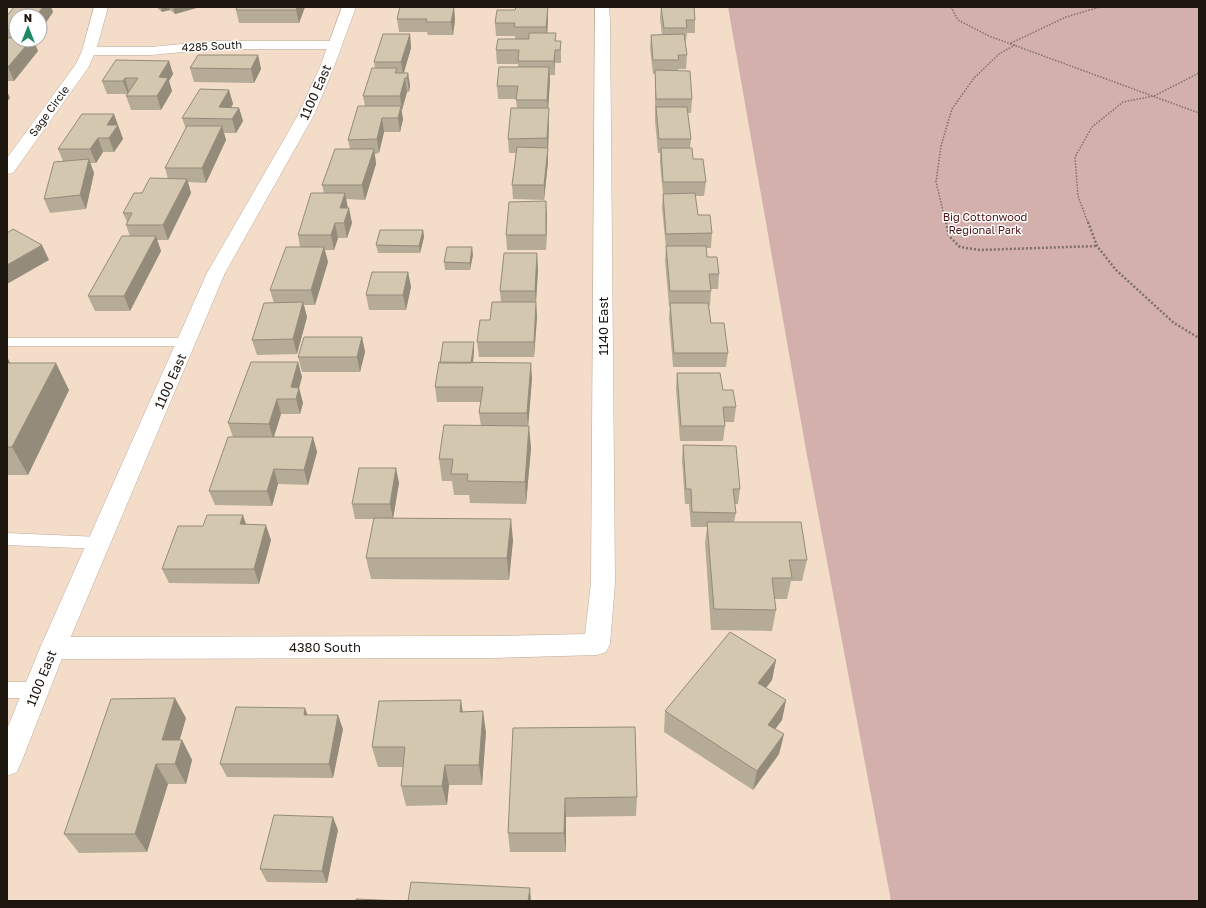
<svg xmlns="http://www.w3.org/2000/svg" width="1206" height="908" font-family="'Golos Text',sans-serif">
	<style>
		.green { fill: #d4b0ad }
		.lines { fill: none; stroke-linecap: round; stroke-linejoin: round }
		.lane-casing { stroke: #c1ac99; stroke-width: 1 }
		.street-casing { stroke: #c1ac99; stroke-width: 1 }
		.secondary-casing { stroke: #c1ac99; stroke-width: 1 }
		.path-far1 { stroke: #7f7164; stroke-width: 1.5; stroke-dasharray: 1.5 1.5; stroke-linecap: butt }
		.path { stroke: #7f7164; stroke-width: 2.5; stroke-dasharray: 2 2; stroke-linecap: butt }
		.lane { fill: #fff; fill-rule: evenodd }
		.street { fill: #fff; fill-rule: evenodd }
		.secondary { fill: #fff; fill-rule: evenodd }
		.wall { fill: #b5ab96; fill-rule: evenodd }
		.shaded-wall { fill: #948b7a }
		.building { fill: #d3c7af; stroke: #948b7a }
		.labels { text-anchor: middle; stroke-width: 3; stroke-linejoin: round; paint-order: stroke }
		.far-street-label { font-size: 11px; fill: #1d160f; stroke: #fff }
		.far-park-label { font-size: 11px; fill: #4d1212; stroke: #fff }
		.street-label { font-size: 13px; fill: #1d160f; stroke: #fff }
	</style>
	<rect width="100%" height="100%" fill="#f3ddc9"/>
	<path class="green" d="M728,7h471v894h-308l-85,-451z"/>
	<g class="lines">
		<defs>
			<path id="lane" d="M7,338h180l5,1 2,3 -2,3 -5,1h-180z
				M7,533l92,4 6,2 2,4 -2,4 -6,2 -92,-4z
				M7,682h30l6,2 3,6 -3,6 -6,2h-30z"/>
			<path id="street" d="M94,7h14l-11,40h54l63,-6h121l5,1 2,3 -2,3 -5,1h-121l-63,6h-57l-6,13 -75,105 -6,1v-16l69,-94 6,-13z
				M595,7h14l1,13 5,563 -5,61 -4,8 -9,3 -104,3 -440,1 -9,-3 -4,-8 4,-8 9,-3 440,-1 92,-2 6,-51z"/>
			<path id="secondary" d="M342,7h14l-22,60 -20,48 -89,158 -159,375 -45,115 -4,9 -10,4v-47l33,-81 167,-375 91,-158 22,-48z"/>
		</defs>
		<use href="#lane" class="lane-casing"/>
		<use href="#street" class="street-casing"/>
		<use href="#secondary" class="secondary-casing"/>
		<path class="path-far1" d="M951,7l7,13 31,16 210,77
			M1011,43l55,-26 34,-10
			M946,223l-10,-41 5,-36 11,-37 22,-31 25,-24 16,-9
			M1088,223l-10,-27 -3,-39 17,-30 31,-25 31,-6 45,-23"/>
		<path class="path" d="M946,222l3,14 11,11 20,3 117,-4
			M1088,222l9,24 19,24 58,53 25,15"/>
		<use href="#lane" class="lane"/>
		<use href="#street" class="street"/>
		<use href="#secondary" class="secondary"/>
	</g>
	<path class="wall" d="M14,7h37l2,5 -12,18 3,7 -5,6h-4l3,8 -24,30h-7v-65zM16,16h24v24h-24z
		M156,7h44l-25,7 -5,-4 -8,2z
		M237,7h68l-6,16h-60l-3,-13z
		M454,7l1,13 -2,15h-25l-1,-3h-28l-2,-13z
		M661,7h33l1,13v13h-8l-1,8h-1l2,14 -1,14h-8v2l14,28 -1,14h-4l4,26 -1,9 3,11 13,23 -2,14h-9l3,19 14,18 -1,15h-5l1,9 12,17 -1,15h-7l-1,17h-1l2,17 17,30 -2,14h-53l-4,-49 1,-12h-1l-4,-45 1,-13 -4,-40 1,-13 -3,-33v-9h-2l-3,-32v-47h-2l-3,-26 1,-13h11l-2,-17z
		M548,19l-1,14 9,8h5v22h-6v12h-5l-2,33 1,14 -1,29v11l-4,38 -31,-1 -1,-14 4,-32h-7l-1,-14 9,-31 -1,-9h-18l-1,-13 21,-19v-3h-21l-1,-14 19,-11v-3h-19l-1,-13z
		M410,34l1,14 -7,25h4l2,13 -1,6h-2l-5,18h-1l2,9 -3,13h-16l-5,21 -4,1 1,10 -11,36 -19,-1 1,9 5,15 -5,15h-9l-4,12h-9l3,12 -13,43h-11l3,12 -10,37 -40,1 -5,-15 22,-37 -4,-13 30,-43 -2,-12 26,-42 -2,-8 28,-36 -2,-9 17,-34 -2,-10 12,-28 -1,-6z
		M258,55l3,14 -7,14 -60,-1 -4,-14z
		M169,61l4,13 -4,7 3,10 -11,19h-30l-5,-14 1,-2h-20l-5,-13z
		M229,90l4,14 -2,3 8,1 4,13 -7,12h-12l2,7 -20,43 -18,-1 3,11 -23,47h-11l4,11 -31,60h-35l-7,-15 42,-60 -4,-11 1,-3 -4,-9 19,-20 26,-14 -3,-11 21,-39 -4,-11z
		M119,128l4,11 -9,13h-11l-7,11h-6l4,10 -8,36 -36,4 -6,-14 19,-38 -5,-12z
		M547,216l-1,34h-39l-1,-15z
		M423,230l1,7 -4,16h-42l-2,-8z
		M473,255l-3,15h-25l-1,-8z
		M538,268l-2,35 1,14 -3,40h-55l-2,-15 24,-40 -1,-11z
		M408,272l3,15 -5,23h-37l-3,-15z
		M362,337l3,15 -5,20h-58l-4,-15z
		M474,350l-1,13 59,15 -4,48 3,22 -5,56 -56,-1 -1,-8h-15l-2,-14h-10l-3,-22 42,-33 -2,-13 2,-11h-44l-2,-15 5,-24z
		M7,357l3,6 59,27 -41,85h-21z
		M298,362l4,15 -3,11 4,15 -3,11h-19l-7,23h39l4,15 -9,33 -30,-1 -6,22 -57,-1 -6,-14 24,-54 -5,-14z
		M677,373l46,17 13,17 -2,15h-10l1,4 -2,15h-43l-4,-53z
		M683,445l57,44 -2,15h-3l1,9 -2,9 73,38 -5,21h-11l-4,18h-13l2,11 -4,21 -61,-1 -6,-87 2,-16h-16l-2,-23h-4l-3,-44z
		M399,483l-6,35 120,22 -4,40 -138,-1 -5,-21 8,-39h-19l-3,-15z
		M246,524l25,16 -12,44 -90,-1 -7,-14 41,-43z
		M776,660l-4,20 -6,8 20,12 -4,20 -7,9 9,5 -5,20 -26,36 -89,-58 1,-21z
		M463,712l23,20 -4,53h-33l-2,20 -41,1 -5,-20 2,-19h-25l-6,-20z
		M308,715l35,14 -10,49 -106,-1 -7,-13z
		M186,718l-7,22h3l10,20 -6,24h-18l-21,68 -68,1 -15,-19z
		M513,728l124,69 -1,19 -70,1v35h-56l-2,-19z
		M338,830l-11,53 -60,-1 -7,-13z"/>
	<path class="shaded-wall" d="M43,7h8l2,5 -12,18 3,7 -5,6 -1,-3h2v-24h-4z
		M161,7h8l1,3 -8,2z
		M173,7h27l-25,7z
		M297,7h8l-6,16 -3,-13z
		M454,7l1,13 -2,15 -2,-13z
		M548,7v12l-1,21 -1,-13z
		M410,34l1,14 -8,27 -2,-13z
		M31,40h2l5,11 -24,30 -6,-14z
		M555,50v25l-1,-14z
		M258,55l3,14 -7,14 -3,-14z
		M169,61l4,13 -4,7 3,10 -11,19 -4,-14 2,-19z
		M549,67l1,14 -2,32 -1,-13z
		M408,73l2,13 -1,6 -2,-14z
		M125,78l4,14 -1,2 -5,-13z
		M405,78l2,14 -5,18 -2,-14z
		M229,90l4,14 -9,15 -5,-12z
		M7,91l3,7 -3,4z
		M401,106l2,13 -3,13 -2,-14z
		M239,108l4,13 -7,12 -4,-14z
		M549,108v14l-1,29v11l-4,38v-15l3,-36v-11z
		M114,114l9,25 -9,13 -5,-14 -2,-13z
		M382,118l2,14 -5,21 -2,-14z
		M222,126l4,14 -20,43 -4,-15z
		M98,138l5,14 -7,11 -6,-14z
		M374,149l2,15 -11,36 -3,-15z
		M89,159l5,14 -8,36 -6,-14z
		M187,179l4,14 -23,47 -5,-15z
		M345,193l3,15 -5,15 -3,-15z
		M546,201l1,15 -1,34z
		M349,208l3,15 -5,15 -3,-15z
		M335,223l3,15 -4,12 -3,-15z
		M423,230l1,7 -4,16 -1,-7z
		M156,236l5,15 -31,60 -6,-15z
		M42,245l7,15 -42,24v-19z
		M324,247l4,15 -13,43 -4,-15z
		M472,247l1,8 -3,15v-7z
		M537,253l1,15 -2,35 1,14 -3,40v-15l2,-38 -1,-13z
		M408,272l3,15 -5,23 -3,-15z
		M303,302l4,15 -10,37 -4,-15z
		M362,337l3,15 -5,20 -3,-15z
		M474,342v8l-2,21 -1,-7z
		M7,357l10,19 -10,10z
		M298,362l4,15 -6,22 -5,-12z
		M56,363l13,27 -41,85 -16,-28z
		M531,363l1,15 -4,50 -1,-15z
		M299,388l4,15 -3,11 -4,-15z
		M277,399l4,15 -8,25 -4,-15z
		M529,426l2,22 -5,56 -1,-22z
		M313,437l4,15 -9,33 -4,-15z
		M396,468l3,15 -6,36 -3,-15z
		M274,469l4,15 -6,22 -5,-15z
		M243,515l5,15 -8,-6z
		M511,519l2,21 -4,40 -2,-22z
		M266,525l5,15 -12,44 -5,-15z
		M776,660l-4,20 -18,23 4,-20z
		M175,698l11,20 -12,42 -12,-20z
		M461,700l3,20 -4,-8z
		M786,700l-4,20 -18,24 4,-19z
		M305,708l5,14 -6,-7z
		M483,711l3,21 -4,53 -3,-20z
		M338,715l5,14 -10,49 -4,-14z
		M784,734l-5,20 -26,36 4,-19z
		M182,740l10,20 -6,24 -11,-20z
		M156,764l12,20 -21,68 -12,-18z
		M445,765l4,20 -2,20 -5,-19z
		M565,798l1,19v35l-2,-19z
		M333,817l5,13 -11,53 -5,-12z
		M530,888l1,13h-3z"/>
	<path class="building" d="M14,7h29l-7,9h-20v14h-9v-14z
		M237,7h60l-1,3h-60z
		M400,7h54l-3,15h-25l1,-3h-30z
		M516,7h32l-2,20h-32l1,-4h-20l2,-13h18z
		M661,7h33l1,13h-9l1,8h-23z
		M529,33h27l-1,8h6l-1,9h-5l-1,11h-36l1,-11h-23l2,-11h31z
		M383,34h27l-9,28h-27z
		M684,34l3,21h-9l1,5h-26l-2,-25z
		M7,38h9v2h15l-23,27h-1z
		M198,55h60l-7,14 -61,-1z
		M116,60l53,1 -10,16 9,1 -11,18h-31l12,-18h-13l-2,3h-21z
		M499,67h50l-2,33h-31l2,-14h-21z
		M372,68h25l-2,5h13l-1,5h-2l-5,18h-37z
		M655,70l35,1 2,28h-36z
		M200,89l29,1 -10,17 20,1 -7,11 -50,-1z
		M358,106h43l-3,12h-16l-5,21 -29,1z
		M656,107h31l4,32h-32z
		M511,108h38l-2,30 -39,1z
		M82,114h32l-7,11h11l-9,13h-11l-8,11h-32z
		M187,126h35l-20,42h-37z
		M517,147l31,1 -4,37h-32z
		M661,148h31l1,11h10l3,23h-43z
		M335,149h39l-12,36h-40z
		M89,159l-9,36 -36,4 10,-37z
		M150,178l37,1 -24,46h-37l6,-12h-9l11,-20h8z
		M311,193h34l-5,15h9l-5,15h-9l-4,12h-33z
		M695,193l3,22h12l2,18 -46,1 -3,-40z
		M546,201v34h-40l3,-33z
		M13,229l29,16 -35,20v-32z
		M380,230h43l-4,16 -43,-1z
		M122,236h34l-32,60h-36z
		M666,246h40l1,11h10l2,17h-10l2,17h-41z
		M286,247h38l-13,43h-41z
		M447,247h25l-2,16 -26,-1z
		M504,253h33l-2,38h-35z
		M372,272h36l-5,23h-37z
		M303,302l-10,37 -41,1 12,-37z
		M492,302h44l-2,40h-57l3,-22h10z
		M670,303h38l3,20h13l4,30h-54z
		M304,337h58l-5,20h-59z
		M443,342h31l-3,21h-31z
		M251,362h47l-7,25 8,1 -3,11h-19l-8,25 -41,-1z
		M439,362l92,1 -4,50h-48l4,-26h-48z
		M7,363h49l-44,84h-5z
		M677,373h43l3,17h10l3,17h-13l2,19h-44z
		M444,425l85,1 -4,56 -58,-1 1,-7h-17l2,-15h-14z
		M228,437h85l-9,33 -30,-1 -7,22h-58z
		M683,445l53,1 4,43h-7l3,24 -44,-1 -1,-23h-5z
		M359,468h37l-6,36h-38z
		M207,515h36l-3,9 26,1 -12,44h-92l16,-43h25z
		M374,518l137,1 -4,39h-141z
		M707,522h94l6,38h-18l3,18h-20l4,32 -62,-1z
		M730,632l46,28 -18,23 28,17 -18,25 16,9 -27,37 -92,-60z
		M175,698l-13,42h20l-7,24h-19l-21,70h-71l47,-135z
		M461,700l-1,12 23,-1 -4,54h-34l-3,21h-41l4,-39h-33l7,-46z
		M236,707l69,1 -1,7h34l-9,49h-109z
		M635,727l2,70 -72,1 -1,35h-56l5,-105z
		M274,815l59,2 -11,54 -62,-2z
		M411,882l119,6 -2,13h-120z
		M356,899l45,2h-45z"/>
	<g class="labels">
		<g class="far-street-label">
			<text transform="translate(212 46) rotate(-3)" y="4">4285 South</text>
			<text transform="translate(49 111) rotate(-54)" y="4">Sage Circle</text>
		</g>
		<g class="far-park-label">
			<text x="985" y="221">Big Cottonwood<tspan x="985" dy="13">Regional Park</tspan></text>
		</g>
		<g class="street-label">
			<text transform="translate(315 92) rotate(-66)" y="5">1100 East</text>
			<text transform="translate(603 326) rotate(-90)" y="5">1140 East</text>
			<text transform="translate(170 381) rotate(-66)" y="5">1100 East</text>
			<text x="325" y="652">4380 South</text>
			<text transform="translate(41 678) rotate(-68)" y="5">1100 East</text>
		</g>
	</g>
	<rect width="1206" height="908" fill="none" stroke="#1d160f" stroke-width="16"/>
	<g transform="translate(28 28)"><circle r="19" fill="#ffffff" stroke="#a5a29f"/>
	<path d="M0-3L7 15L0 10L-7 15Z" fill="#1e8967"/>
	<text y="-6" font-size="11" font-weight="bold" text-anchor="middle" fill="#1d160f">N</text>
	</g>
</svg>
